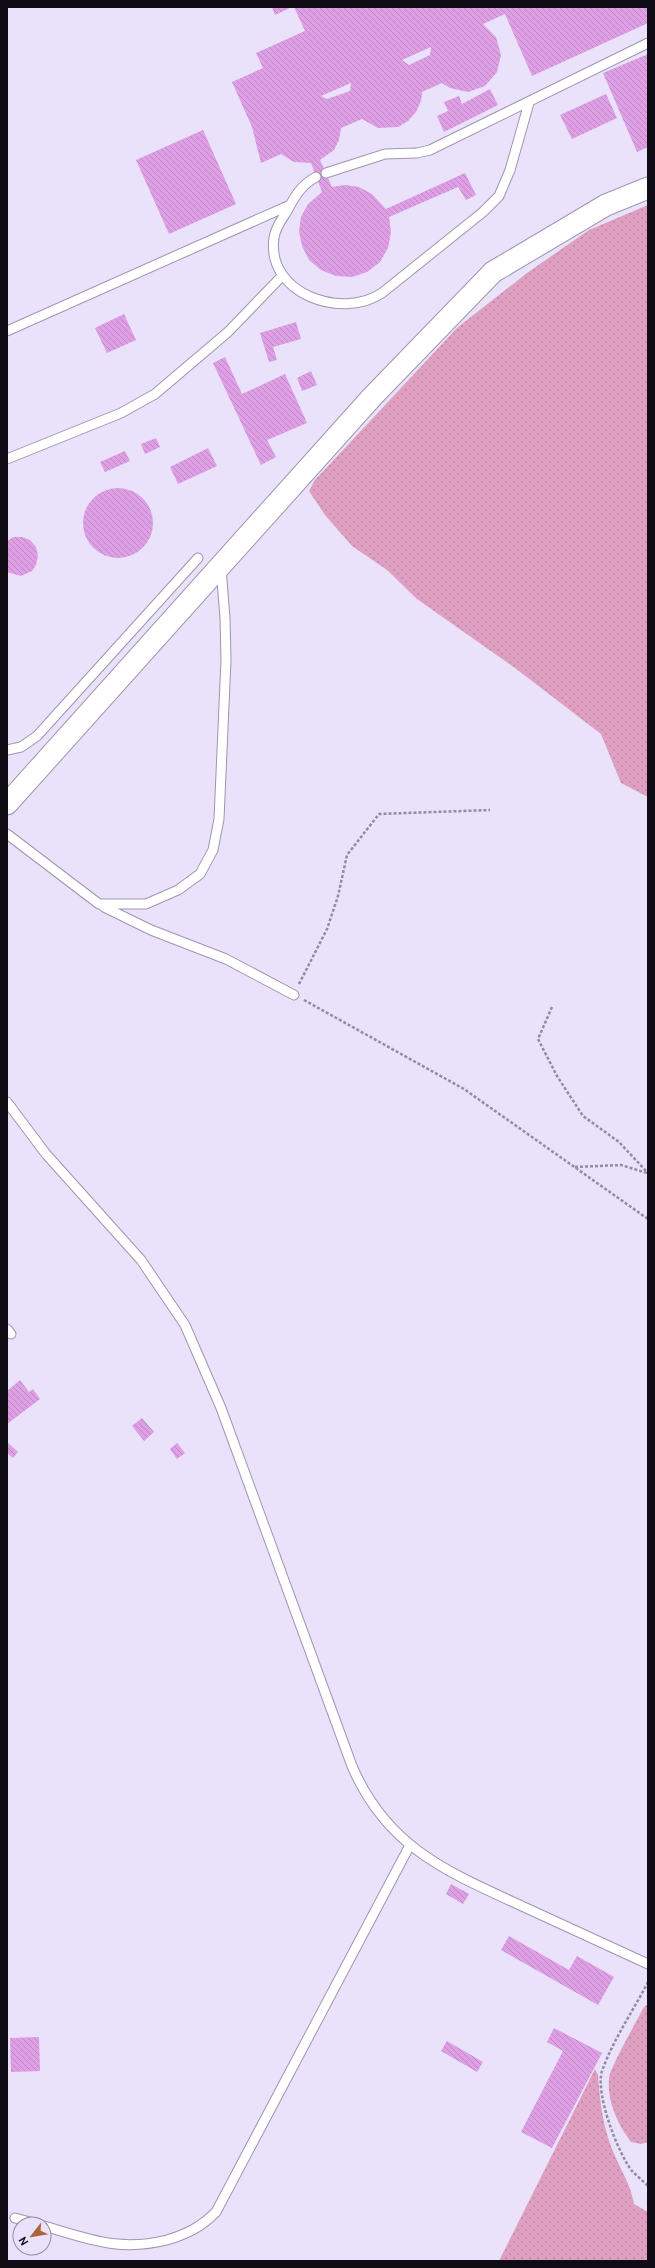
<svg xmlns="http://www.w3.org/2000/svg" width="655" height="2268" font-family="Cabin,sans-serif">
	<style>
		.green { fill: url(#green-dots) }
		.building { fill: url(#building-back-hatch); fill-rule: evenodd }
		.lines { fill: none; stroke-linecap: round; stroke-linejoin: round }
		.service-casing { stroke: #9e96ae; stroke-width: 11 }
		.tertiary-casing { stroke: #9e96ae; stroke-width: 23 }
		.path { stroke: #928c9f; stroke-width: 2.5; stroke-dasharray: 3 2; stroke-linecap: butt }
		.service { stroke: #fff; stroke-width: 9 }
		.tertiary { stroke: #fff; stroke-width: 21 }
	</style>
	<defs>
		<pattern id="green-dots" width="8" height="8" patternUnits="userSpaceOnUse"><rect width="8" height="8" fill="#de9fc0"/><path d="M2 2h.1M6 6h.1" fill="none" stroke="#bd88a4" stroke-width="1.8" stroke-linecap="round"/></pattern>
		<pattern id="building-back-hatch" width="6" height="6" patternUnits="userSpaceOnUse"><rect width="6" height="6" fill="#de9fe4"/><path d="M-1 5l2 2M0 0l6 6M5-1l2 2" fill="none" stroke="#bd88c3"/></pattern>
	</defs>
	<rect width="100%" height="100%" fill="#eae1fb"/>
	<path class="green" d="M648,205v592l-27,-14 -20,-49 -86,-66 -98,-69 -30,-29 -35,-24 -27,-31 -16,-24 6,-11 142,-152 70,-55 62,-43z
		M648,2004v138l-7,2 -10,-2c-13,-17 -24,-41 -22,-63 0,-10 29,-60 35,-72z
		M595,2069l3,6c2,28 5,55 17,81 7,16 16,30 19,48l14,8v49h-149z"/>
	<path class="building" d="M272,7h20l-17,8z
		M294,7h354v16l-116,53 -27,-62 -22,10 13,13 5,18 -4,17 -12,14 -17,6 -18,-4 -8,-5 -20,9 -1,9 -5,11 -8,9 -10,6 -20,1 -16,-9 -21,9 -2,12 -5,10 -14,10 12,27 13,-2 14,2 13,7 14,15 79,-36 11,22 -10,5 -8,-13 -69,30 2,15 -3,16 -8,14 -13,10 -15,5 -16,-1 -15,-6 -12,-10 -7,-14 -3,-15 2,-14 7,-13 14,-12 -11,-29 -17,-1 -13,-8 -20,9 -9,-36 -20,-45 31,-14 -7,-15 49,-22zM431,47l-1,8 -21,10 -7,-5zM351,83l-1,8 -23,8 -6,-3z
		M648,54v93l-11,5 -34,-79z
		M490,89l8,16 -54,27 -7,-16 11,-5 -4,-9 15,-6 3,8z
		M606,94l11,24 -45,21 -12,-24z
		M203,130l33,74 -67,30 -33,-74z
		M124,314l12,26 -29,13 -12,-25z
		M296,322l5,17 -28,8 4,13 -8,2 -9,-29z
		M225,357l17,37 43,-20 22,49 -40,17 9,17 -15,8 -48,-102z
		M311,371l6,14 -15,6 -5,-13z
		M156,438l4,9 -15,7 -4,-10z
		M208,448l9,18 -39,18 -8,-17z
		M125,451l5,10 -25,11 -5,-10z
		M83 523a35 35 0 1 1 70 0a35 35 0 1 1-70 0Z
		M13,537h9l8,3 6,7 2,9 -2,9 -4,6 -11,5 -14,-4v-31z
		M20,1380l9,12 4,-3 7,10 -33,25v-33z
		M142,1418l12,14 -10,9 -12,-15z
		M7,1442l11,10 -5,6 -6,-5z
		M177,1443l8,10 -8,6 -7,-10z
		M451,1884l18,10 -6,10 -17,-10z
		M509,1936l60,34 8,-14 37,21 -16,28 -97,-55z
		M554,2028l48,25 -50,95 -31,-16 42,-81 -16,-9z
		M39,2037l1,34 -29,1 -1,-34z
		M447,2041l36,21 -6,10 -36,-21z"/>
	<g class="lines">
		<defs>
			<path id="service" d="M326,173l59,-19 32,-1 13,-3 218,-107
				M316,177c-15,8 -21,19 -29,34 -5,8 -12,17 -13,27 -8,56 68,82 108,55l101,-81 16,-16 11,-26 19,-67
				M7,331l283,-126
				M7,459l114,-46 34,-19 73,-62 54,-56
				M7,750l14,-3 16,-11 161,-178
				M7,834l92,70h47l32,-14 22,-16 13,-24 6,-31 7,-159 -1,-42 -4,-50
				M104,907l47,23 75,29 68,36
				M7,1102l39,52 95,106 44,65 36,83 131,358c35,82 96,106 172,141 41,19 83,38 124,57
				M7,1329l4,5
				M15,2218l22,6
				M44,2226c45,13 75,26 123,14 20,-6 34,-13 49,-28l194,-367"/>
			<path id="tertiary" d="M7,804l365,-407 121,-125 113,-67 42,-17"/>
		</defs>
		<use href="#service" class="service-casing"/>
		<use href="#tertiary" class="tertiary-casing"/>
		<path class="path" d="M299,984l28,-55 11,-33 9,-41 32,-41 111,-4
			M304,1000l160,89 184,130
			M552,1007l-14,32 19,37 26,40 36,26 29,31
			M575,1167l46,-2 26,8
			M648,1982c-15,29 -35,58 -46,89 -7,23 16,82 30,100 5,5 11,10 16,15"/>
		<use href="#service" class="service"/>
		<use href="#tertiary" class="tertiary"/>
	</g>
	<rect width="655" height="2268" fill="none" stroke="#0f0c15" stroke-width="16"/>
	<g transform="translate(32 2236) rotate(239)"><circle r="19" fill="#eae1fb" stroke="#928c9f"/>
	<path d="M0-3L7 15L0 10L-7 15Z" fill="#aa6735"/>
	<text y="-6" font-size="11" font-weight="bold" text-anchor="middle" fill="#0f0c15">N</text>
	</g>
</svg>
